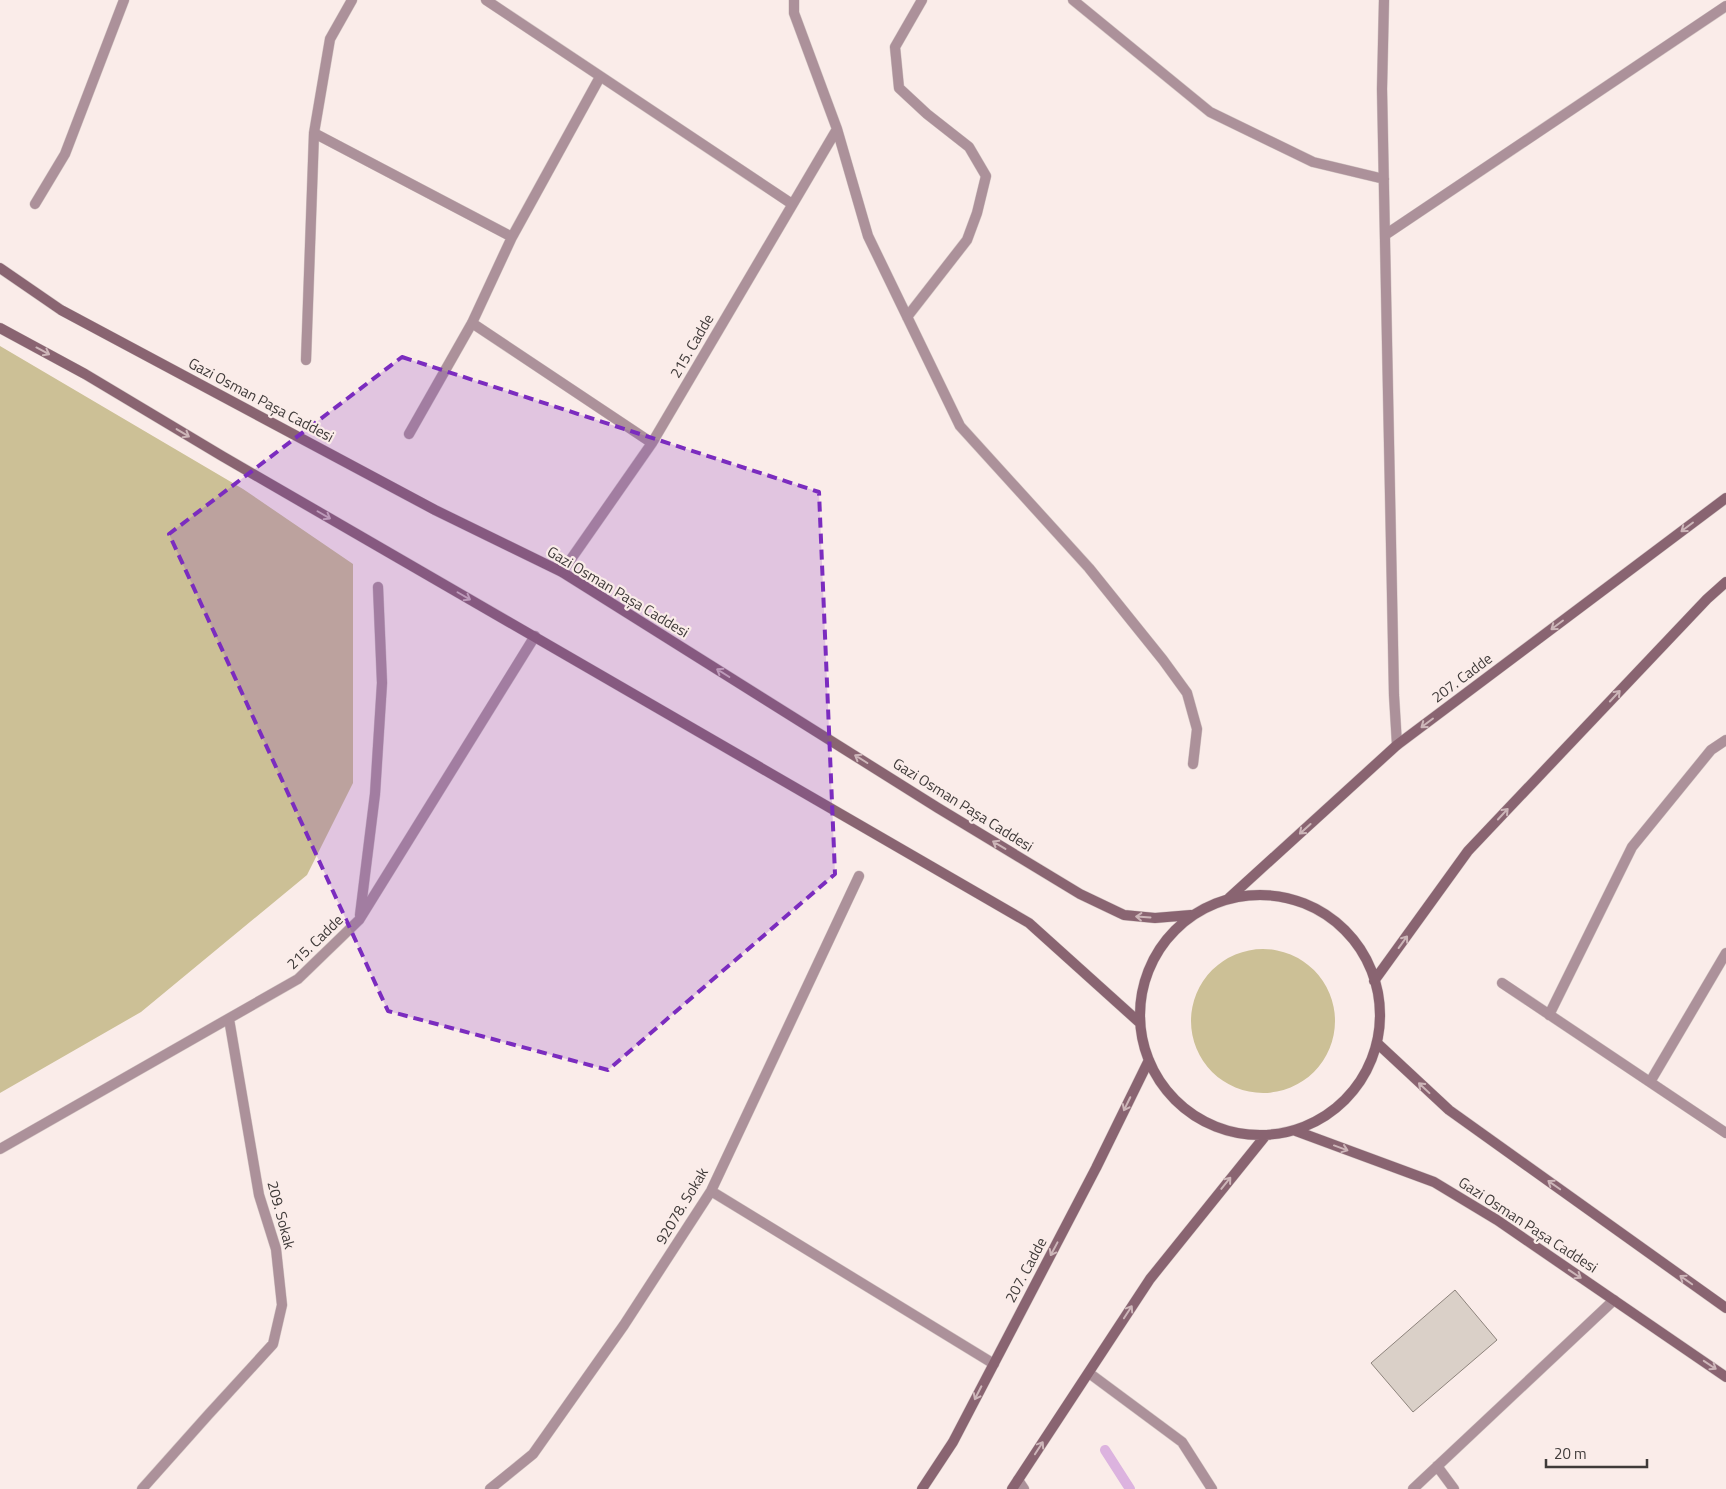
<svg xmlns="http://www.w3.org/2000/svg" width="1726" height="1489" font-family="'Titillium Web',sans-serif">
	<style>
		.green { fill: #ccc096 }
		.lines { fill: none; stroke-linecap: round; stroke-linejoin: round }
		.stream { stroke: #dcb3df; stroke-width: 10 }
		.building { fill: #dad0c8; stroke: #8d837c }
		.street-casing { stroke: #d5c8c6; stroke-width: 11 }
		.secondary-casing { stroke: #d5c8c6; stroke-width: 11 }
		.street { stroke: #ac919a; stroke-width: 10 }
		.secondary { stroke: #896471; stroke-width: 10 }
		.oneway { stroke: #cdb6b9 }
		.marked { fill: #7b2cbf; fill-opacity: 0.2; stroke: #7b2cbf; stroke-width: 4; stroke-dasharray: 10 6; stroke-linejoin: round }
		.labels { text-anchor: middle; stroke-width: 4.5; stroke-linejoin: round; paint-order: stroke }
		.street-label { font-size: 15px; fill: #3f3a39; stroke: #faece9 }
	</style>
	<rect width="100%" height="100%" fill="#faece9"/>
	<path class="green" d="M0,346l243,143 110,75v219l-46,92 -166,137 -141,81z
		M1191 1021a72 72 0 1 1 144 0a72 72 0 1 1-144 0Z"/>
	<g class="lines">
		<path class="stream" d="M1105,1450l25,39"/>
	</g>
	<path class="building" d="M1455,1290l42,50 -84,72 -42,-49z"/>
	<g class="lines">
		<defs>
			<path id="street" d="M486,0l306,204
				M794,0v13l43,116 31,107 92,190 129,142 74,92 24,33 10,36 -4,35
				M1073,0l137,112 103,50 71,17
				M1384,0l-2,89 12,606 3,50
				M314,133l198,104
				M35,204l30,-50 59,-154
				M1385,235l341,-229
				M907,317l60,-77 10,-27 9,-37 -17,-29 -42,-33 -28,-26 -4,-41 27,-47
				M472,323l180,120
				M306,360l8,-227 16,-94 22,-39
				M409,434l63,-111 40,-86 88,-160
				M562,572l90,-129 185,-314
				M360,915l15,-121 7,-111 -4,-96
				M1502,983l224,150
				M1549,1015l83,-168 79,-97 15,-10
				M1650,1082l76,-129
				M0,1149l298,-170 61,-59 176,-284
				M711,1191l283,173
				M1089,1373l93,69 30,47
				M1437,1466l17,23
				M1018,1480l6,9
				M142,1489l66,-74 65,-71 9,-39 -6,-56 -17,-54 -30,-176
				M490,1489l43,-35 91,-129 87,-134 148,-315
				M1413,1489l201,-189"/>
			<path id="secondary" d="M0,268l61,42 374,200 127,62 376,236 142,86 44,21 31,3 36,-3
				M0,328l85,46 137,82 807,467 111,100
				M1140 1015a120 120 0 1 1 240 0a120 120 0 1 1-240 0Z
				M1229,898l168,-153 329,-247
				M1374,981l94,-130 239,-252 19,-17
				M1377,1043l72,67 277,198
				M1296,1131l138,51 63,38 229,157
				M922,1489l31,-47 143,-274 53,-108
				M1012,1489l138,-210 116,-144"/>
		</defs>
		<use href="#street" class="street-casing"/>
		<use href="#secondary" class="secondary-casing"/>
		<use href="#street" class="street"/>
		<use href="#secondary" class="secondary"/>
	</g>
	<defs><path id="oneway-shaft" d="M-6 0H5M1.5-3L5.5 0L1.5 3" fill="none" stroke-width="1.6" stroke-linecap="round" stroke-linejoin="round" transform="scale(1.25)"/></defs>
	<g class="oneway">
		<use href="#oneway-shaft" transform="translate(43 351) rotate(28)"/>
		<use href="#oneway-shaft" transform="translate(183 433) rotate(31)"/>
		<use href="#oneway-shaft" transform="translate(324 515) rotate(30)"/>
		<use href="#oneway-shaft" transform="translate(1687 527) rotate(143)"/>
		<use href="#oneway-shaft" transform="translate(464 596) rotate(30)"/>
		<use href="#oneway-shaft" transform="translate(1557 625) rotate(143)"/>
		<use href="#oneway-shaft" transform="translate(723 673) rotate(-148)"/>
		<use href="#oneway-shaft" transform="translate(1615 696) rotate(-47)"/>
		<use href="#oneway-shaft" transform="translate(1427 723) rotate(143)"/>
		<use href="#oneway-shaft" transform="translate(861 759) rotate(-148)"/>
		<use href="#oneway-shaft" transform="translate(1503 814) rotate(-47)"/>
		<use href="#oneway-shaft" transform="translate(1305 829) rotate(138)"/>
		<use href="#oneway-shaft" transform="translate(999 845) rotate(-149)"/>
		<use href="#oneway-shaft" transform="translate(1143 917) rotate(-176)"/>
		<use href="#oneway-shaft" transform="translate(1403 942) rotate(-54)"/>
		<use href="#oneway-shaft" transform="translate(1424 1088) rotate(-137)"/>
		<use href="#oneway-shaft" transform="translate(1127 1104) rotate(116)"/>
		<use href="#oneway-shaft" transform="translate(1341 1148) rotate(20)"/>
		<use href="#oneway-shaft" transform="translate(1226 1183) rotate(-51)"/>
		<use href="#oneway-shaft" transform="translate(1554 1185) rotate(-145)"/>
		<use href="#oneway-shaft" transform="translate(1054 1249) rotate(118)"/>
		<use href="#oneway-shaft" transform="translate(1575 1274) rotate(34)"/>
		<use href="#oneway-shaft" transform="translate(1686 1280) rotate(-145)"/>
		<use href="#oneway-shaft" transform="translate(1128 1312) rotate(-57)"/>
		<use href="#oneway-shaft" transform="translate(1710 1365) rotate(34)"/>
		<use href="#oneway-shaft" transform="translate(978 1393) rotate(117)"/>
		<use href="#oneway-shaft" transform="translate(1039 1448) rotate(-57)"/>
	</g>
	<path class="marked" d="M402,357l417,135 16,382 -227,196 -220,-59 -219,-477z"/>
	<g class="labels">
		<g class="street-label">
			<text transform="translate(692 346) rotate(-60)" y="5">215. Cadde</text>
			<text transform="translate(261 400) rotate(28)" y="5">Gazi Osman Paşa Caddesi</text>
			<text transform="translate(618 592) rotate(31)" y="5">Gazi Osman Paşa Caddesi</text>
			<text transform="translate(1462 678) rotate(-37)" y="5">207. Cadde</text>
			<text transform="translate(963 805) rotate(32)" y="5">Gazi Osman Paşa Caddesi</text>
			<text transform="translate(315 942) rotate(-44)" y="5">215. Cadde</text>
			<text transform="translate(682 1206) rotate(-59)" y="5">92078. Sokak</text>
			<text transform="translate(281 1215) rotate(75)" y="5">209. Sokak</text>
			<text transform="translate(1528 1225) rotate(33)" y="5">Gazi Osman Paşa Caddesi</text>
			<text transform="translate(1026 1270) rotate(-62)" y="5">207. Cadde</text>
		</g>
	</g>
	<path d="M1546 1459v8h101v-8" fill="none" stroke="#3f3a39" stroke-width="2.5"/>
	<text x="1554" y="1459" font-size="15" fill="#3f3a39" stroke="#faece9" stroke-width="4" paint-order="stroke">20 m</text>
</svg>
